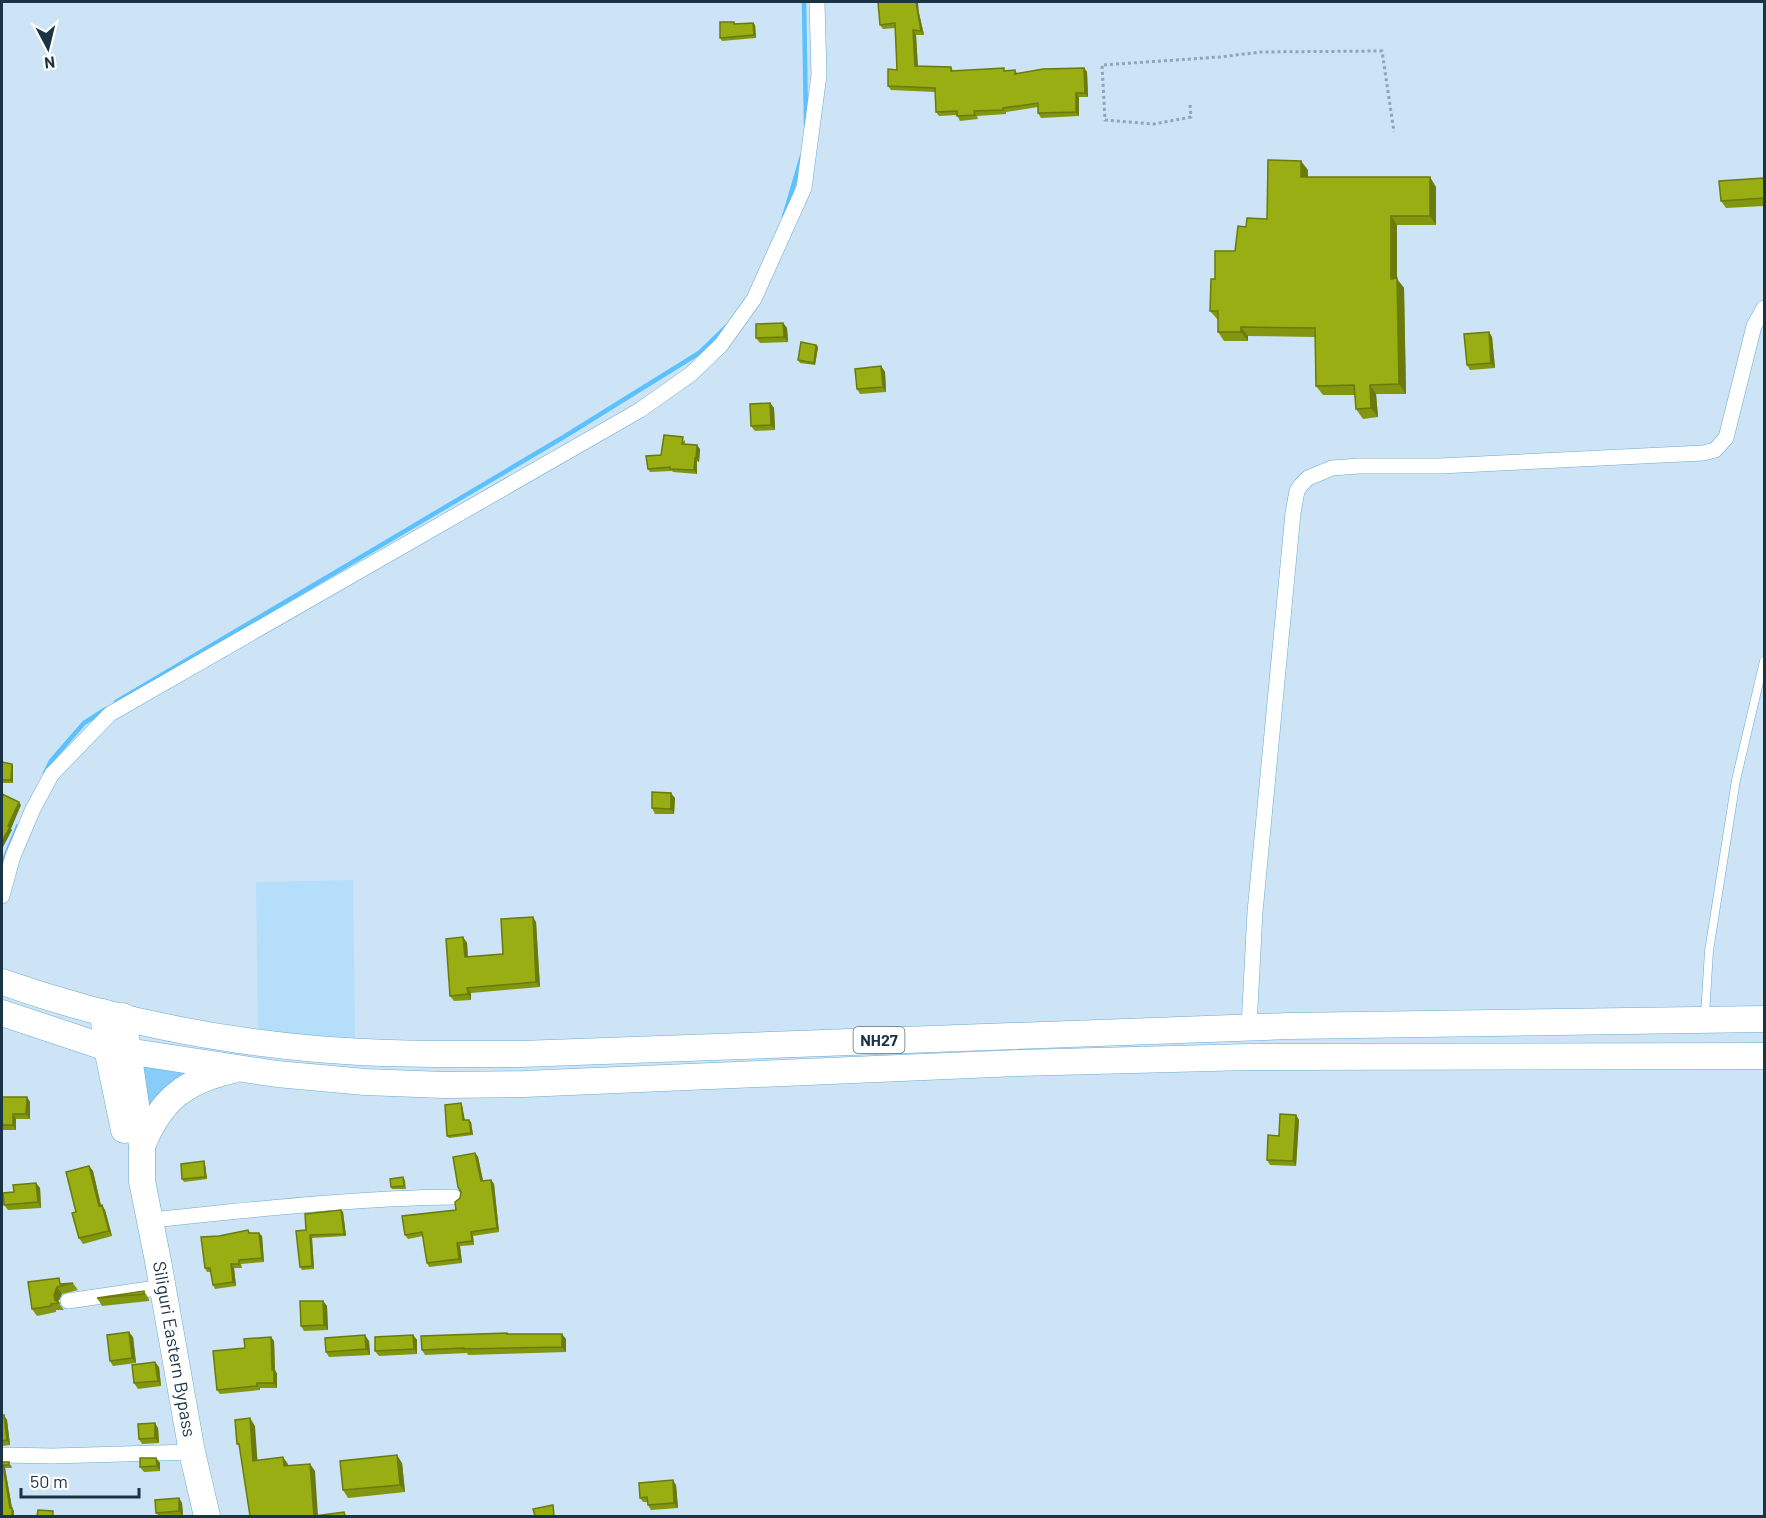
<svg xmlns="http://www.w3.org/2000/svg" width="1766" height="1518" font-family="Barlow,sans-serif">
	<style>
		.built { fill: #b4defa }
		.green { fill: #88cdfa }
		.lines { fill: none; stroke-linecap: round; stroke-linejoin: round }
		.stream { stroke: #5bc1ff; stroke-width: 4.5 }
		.service-casing { stroke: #6caad2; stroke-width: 9 }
		.minor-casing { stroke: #6caad2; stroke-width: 16 }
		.primary-casing { stroke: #6caad2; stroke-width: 27 }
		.trunk-casing { stroke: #6caad2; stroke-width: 27 }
		.path { stroke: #8ea7b8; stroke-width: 3; stroke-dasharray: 3 3; stroke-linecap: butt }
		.service { stroke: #fff; stroke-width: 8 }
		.minor { stroke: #fff; stroke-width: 15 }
		.primary { stroke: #fff; stroke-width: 26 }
		.trunk { stroke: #fff; stroke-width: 26 }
		.wall { fill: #83960f }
		.shaded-wall { fill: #6a7a0d }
		.building { fill: #98ae12; stroke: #6a7a0d; stroke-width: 1.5 }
		.labels { text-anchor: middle; stroke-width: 4.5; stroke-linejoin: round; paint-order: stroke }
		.shield { fill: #fff; stroke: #5f717d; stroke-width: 1.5 }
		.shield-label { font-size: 16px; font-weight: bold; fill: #1b3445 }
		.street-label { font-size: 18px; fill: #1b3445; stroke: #fff }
	</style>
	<rect width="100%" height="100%" fill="#cce4f5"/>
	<path class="built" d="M353,880l2,161 -97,-9 -2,-150z"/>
	<path class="green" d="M141,1065l45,8 -39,47z"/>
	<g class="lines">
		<path class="stream" d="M804,2l2,122
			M784,217l18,-61
			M116,702l446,-264 137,-85 27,-26
			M45,773l6,-12 33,-38 22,-14
			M2,865l16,-39"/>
		<defs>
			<path id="service" d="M1705,1015l4,-64 27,-171 28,-119"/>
			<path id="minor" d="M2,896l11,-40 20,-47 19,-35 58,-60 530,-304 51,-36 30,-29 33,-46 50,-111 15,-113 -2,-73
				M1249,1027l6,-115 38,-399 4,-22 4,-6 7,-7 24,-10 27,-2h81l263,-13 12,-3 11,-12 28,-112 10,-18
				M150,1220c101,-10 203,-22 304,-23
				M68,1301l95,-14
				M2,1455l51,1 139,-4"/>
			<path id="primary" d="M103,1012l4,36 17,82
				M123,1016l19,130v35l16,80 34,191 15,64"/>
			<path id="trunk" d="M2,982c100,35 209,58 315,67 68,6 136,5 204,5l768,-28 475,-7
				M2,1013l105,35 170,26 88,8 79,3 80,-1 494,-21 232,-6 514,-1
				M142,1146c19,-46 42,-65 91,-76"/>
		</defs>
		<use href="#service" class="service-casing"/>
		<use href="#minor" class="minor-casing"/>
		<use href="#primary" class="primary-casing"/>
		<use href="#trunk" class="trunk-casing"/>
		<path class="path" d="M1190,105l1,12 -37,7 -49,-4 -3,-55 118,-8 41,-5 121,-1 12,81"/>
		<use href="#service" class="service"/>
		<use href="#minor" class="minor"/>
		<use href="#primary" class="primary"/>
		<use href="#trunk" class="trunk"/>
	</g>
	<path class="wall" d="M919,13l5,22h-8l2,31 33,1 2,4 62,-1 2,3 67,-5 3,4 1,25h-9v19l-38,2 -3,-5v-6l-32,5v2l-29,2 1,3 -18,2 -3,-6 -18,1 -3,-4 -1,-20 -44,-2 -3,-4 9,-16 -2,-42 -12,1 -3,-4z
		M734,22l1,2 18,-1 2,2 1,13 -34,3 -2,-3z
		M1308,170v7l128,10v38h-39v54l7,9 2,106h-30l2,23 -15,2 -7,-10 -1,-14h-32l-7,-9 -1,-49 -67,-1v5h-24l-6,-9v-12l-8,-9 5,-32 20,-28 32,-32z
		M1764,178v28l-38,2 -5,-7z
		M783,323l4,5 1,14 -28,1 -4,-5z
		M1489,332l3,5 3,31 -25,2 -3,-5z
		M816,345l2,2 -3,18 -15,-2 -2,-3z
		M881,366l4,6 1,20 -26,2 -3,-5z
		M770,403l4,5 1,22 -20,1 -4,-5z
		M685,440v4l15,5 -1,13 -2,-1v13l-24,-2 -1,-1 -22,1 -2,-3 13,-14z
		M2,762l10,2 1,2v17h-11z
		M675,798l-1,16h-19l-3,-6z
		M536,922l4,65 -69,6v7l-17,1 -4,-5 13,-59 4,6 1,14 35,-3z
		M2,1097h25l3,5v17h-14v11h-13l-1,-3z
		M461,1103l1,2 3,15 6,2 2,13 -24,3 -2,-2z
		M1296,1115l3,5 -3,46 -26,-1 -3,-5 12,-24z
		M475,1153l3,4 5,24 8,-1 3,4 5,48 -26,4 1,9 -14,1 2,17 -33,4 -2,-4 -4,-27 -15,3 -3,-4 51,-25z
		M205,1164l2,15 -23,3 -2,-3z
		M89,1166l4,5 8,34 4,5 7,26 -29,8 -4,-6 -3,-26z
		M403,1177l2,3 1,9h-14l-1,-2z
		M36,1183l4,5 1,20 -33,2 -4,-5 10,-13z
		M341,1210l2,2 3,24 -34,2 2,31 -12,1 -2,-3 6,-37z
		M251,1233l11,3 2,26 -23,2 1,4h-8l2,18 -21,3 -2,-4 -2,-13h-4l-2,-4z
		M28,1282l35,2 10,-1 5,7 -16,4 -4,8 6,8h-8v2l-19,4 -5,-7z
		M144,1291l5,8v2l-47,5 -5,-8z
		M323,1301l4,5 1,24 -24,1 -3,-5z
		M508,1334l58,5v13l-98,3 -1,-2 -42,2 -3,-5z
		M413,1335l4,5v14l-38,2 -4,-5z
		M133,1337l3,26 -23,3 -3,-5z
		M274,1341l1,29 2,4v14h-17v2l-40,4 -3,-4 28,-42z
		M369,1341l1,14 -41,2 -3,-5z
		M159,1367l2,19 -23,3 -4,-6z
		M2,1416l5,4 3,25 -8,1z
		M158,1428l1,15 -17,1 -3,-5z
		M156,1458l4,5v8l-16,1 -4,-5z
		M2,1462l9,3 1,3h-7l7,40 2,3v5h-12z
		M402,1463l3,29 -57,6 -5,-8z
		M676,1485l2,23 -27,2 -3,-5 -1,-3h-4l-3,-4z
		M179,1498l3,5 1,13h-24l-3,-3z"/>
	<path class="shaded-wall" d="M916,2h2l1,11 5,22 -3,-4z
		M753,23l2,2 1,13 -2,-3z
		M913,30l3,5 2,36 -3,-5z
		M1084,68l3,4 1,25 -3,-4z
		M1076,93l3,4v19l-3,-4z
		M1301,161l7,9 -1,16 -6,-9z
		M1430,177l6,10v38l-6,-9z
		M1391,216l6,9v54l7,9 2,106 -7,-10 -8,-105z
		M783,323l4,5 1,14 -4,-5z
		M1241,327l7,9v5l-7,-9z
		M1489,332l3,5 3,31 -4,-5z
		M816,345l2,2 -3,18 -1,-2z
		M881,366l4,6 1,20 -3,-5z
		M1370,385l6,9 2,23 -7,-9z
		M770,403l4,5 1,22 -4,-5z
		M697,445l3,4 -1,13 -3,-4z
		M695,458l2,3v13l-3,-4z
		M12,764l1,2v17l-2,-3z
		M671,793l4,5 -1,16 -3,-5z
		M19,802l2,3 -10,24 1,1 -10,19v-8z
		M533,917l3,5 4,65 -4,-5z
		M463,937l4,6 1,19 -3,-5z
		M467,988l4,5v7l-3,-6z
		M27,1097l3,5v17l-4,-5z
		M461,1103l1,2 3,18 -2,-3z
		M13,1114l3,5v11l-3,-5z
		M1296,1115l3,5 -3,46 -3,-5z
		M469,1120l2,2 2,13 -2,-2z
		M475,1153l3,4 6,28 -3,-4z
		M204,1161l1,3 2,15 -2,-2z
		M89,1166l4,5 9,40 -3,-5z
		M491,1180l3,4 5,48 -2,-4z
		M36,1183l4,5 1,20 -3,-6z
		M102,1205l3,5 7,26 -3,-5z
		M341,1210l2,2 3,24 -2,-2z
		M471,1232l2,4 1,9 -2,-4z
		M259,1233l3,3 2,26 -2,-4z
		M310,1235l2,3 2,31 -2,-3z
		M457,1243l3,3 2,17 -3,-4z
		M231,1264l3,4 2,18 -3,-4z
		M57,1287l5,7 -4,8 -3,-2 -1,-5z
		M323,1301l4,5 1,24 -4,-5z
		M129,1332l4,5 3,26 -4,-5z
		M562,1334l4,5v13l-4,-5z
		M365,1335l4,6 1,14 -4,-6z
		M413,1335l4,5v14l-3,-5z
		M271,1337l3,4 1,29 2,4v14l-3,-5 -2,-13z
		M155,1362l4,5 2,19 -3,-5z
		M4,1415l3,5 3,25 -3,-5z
		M250,1418l5,8 3,42 -5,-7z
		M155,1423l3,5 1,15 -4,-5z
		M397,1455l5,8 3,29 -5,-7z
		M283,1457l5,7 1,9 -5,-7z
		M156,1458l4,5v8l-3,-5z
		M310,1464l5,7 3,45h-4z
		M3,1465l2,3 7,40 2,3v5h-2l-2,-8z
		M673,1480l3,5 2,23 -4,-5z
		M179,1498l3,5 1,13 -4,-5z"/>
	<path class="building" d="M878,2h38l5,29 -8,-1 2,36 36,1v4l53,-3v3l11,-1v4l28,-5 41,-1 1,25h-9v19l-38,1v-10l-35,5v2l-29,1 1,4 -18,1v-5l-21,1 -1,-24 -47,-2v-17l9,1 -2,-47 -15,2z
		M720,22h14v2l19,-1 1,12 -34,3z
		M1268,160l33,1v16h129v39h-39v63l6,-1 2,106 -29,1 1,23 -15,1 -2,-24 -38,1 -1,-58 -74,-1v5h-23v-21h-8l1,-32h4v-28h20l3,-25 8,1 1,-9 20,1z
		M1764,178v20l-43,3 -2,-20z
		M783,323l1,14 -28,1v-14z
		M1489,332l2,31 -24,2 -3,-31z
		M801,342l15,3 -2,18 -16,-3z
		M881,366l2,21 -26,2 -2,-20z
		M770,403l1,22 -20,1 -1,-22z
		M664,435l19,2 -1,7 15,1 -1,13h-1l-1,12 -24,-1v-2l-22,2 -2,-13 15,-1z
		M2,762l10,2 -1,16h-9z
		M652,792l19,1v16l-19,-1z
		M2,794l17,8 -11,24 2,1 -8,14z
		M533,917l3,65 -69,6 1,6 -18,2 -4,-57 17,-2 2,20 38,-3 -2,-35z
		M2,1097h25l-1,17h-13v11h-11z
		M461,1103l2,17h6l2,13 -24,3 -2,-31z
		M1280,1114l16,1 -3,46 -26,-1 1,-25 11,1z
		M475,1153l6,28 10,-1 6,48 -26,4 1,9 -15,2 2,16 -32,4 -5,-31 -17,3 -3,-19 54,-6 -1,-8 5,-4 1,-6 -3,-5 -5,-30z
		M204,1161l1,16 -23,2 -1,-15z
		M89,1166l10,40 3,-1 7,26 -30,7 -7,-25 4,-1 -10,-40z
		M403,1177l1,9 -13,1 -1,-8z
		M36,1183l2,19 -34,3 -1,-12 11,-1 -1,-7z
		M341,1210l3,24 -34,1 2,31 -12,1 -4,-36 10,-1 -1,-16z
		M248,1230l1,3h10l3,25 -23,2v4h-8l2,18 -20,3 -3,-17h-5l-4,-31 18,-1z
		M59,1278l1,6 13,-1 -16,4 -3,8 1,5 4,3 -8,1v2l-19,3 -4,-27z
		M144,1291v3l-47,4z
		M300,1301h23l1,24 -23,1z
		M129,1332l3,26 -22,3 -3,-26z
		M507,1333v1h55v13l-98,2v-1l-42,2 -1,-14z
		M365,1335l1,14 -40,3 -1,-14z
		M413,1335l1,14 -39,2v-14z
		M271,1337l1,33h2v13h-17v3l-40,4 -4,-39 32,-3 -1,-9z
		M155,1362l3,19 -24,2 -2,-18z
		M4,1415l3,25 -5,1v-25z
		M250,1418l3,43 30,-4 1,9 26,-2 4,52 30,-4 1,4h-95l-11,-72h-2l-2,-24z
		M155,1423v15l-16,1 -1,-15z
		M397,1455l3,30 -57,5 -3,-29z
		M140,1458h16l1,8 -17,1z
		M2,1462h7v3h-6l7,43h2v8h-10z
		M673,1480l1,23 -26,2 -1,-8 -7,1 -1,-15z
		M179,1498v13l-23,2 -1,-13z
		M553,1505l1,11h-19l-2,-7z
		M38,1510l15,1v5h-16z"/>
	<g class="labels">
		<rect class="shield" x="853.5" y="1027" width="51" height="26" rx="4.5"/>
		<g class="shield-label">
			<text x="879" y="1046">NH27</text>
		</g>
		<g class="street-label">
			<text transform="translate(174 1349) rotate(80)" y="6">Siliguri Eastern Bypass</text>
		</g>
	</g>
	<rect width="1766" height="1518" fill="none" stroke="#1b3445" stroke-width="6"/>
	<g transform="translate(48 48) rotate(173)" stroke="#ffffff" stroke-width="4.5" paint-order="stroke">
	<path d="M0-4.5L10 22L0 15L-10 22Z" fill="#1b3445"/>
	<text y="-9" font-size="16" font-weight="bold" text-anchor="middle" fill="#1b3445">N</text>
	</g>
	<path d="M21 1488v9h118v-9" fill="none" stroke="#1b3445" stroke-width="3"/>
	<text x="30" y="1488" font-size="18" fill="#1b3445" stroke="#ffffff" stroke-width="4.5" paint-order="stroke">50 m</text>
</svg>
